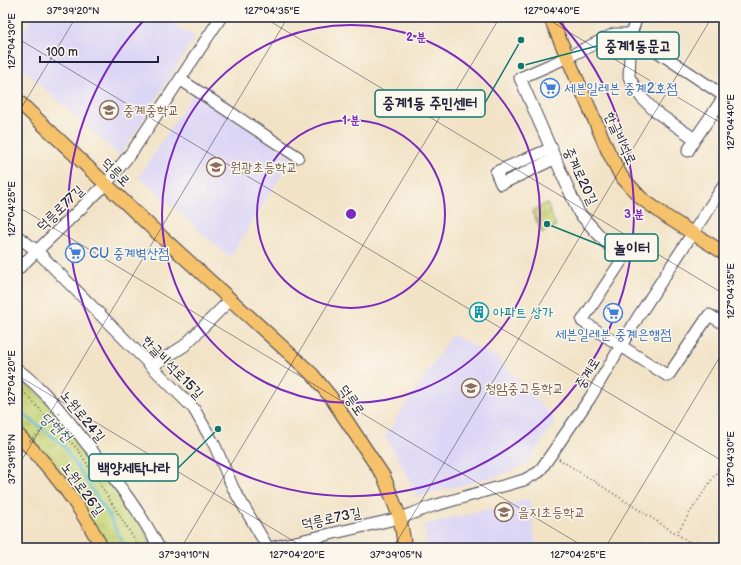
<svg xmlns="http://www.w3.org/2000/svg" width="741" height="565" font-family="'Balsamiq Sans','Poor Story',sans-serif">
	<style>
		.built { fill: #dcd6f6 }
		.grass { fill: url(#grass-tufts); stroke: #747a58 }
		.lines { fill: none; stroke-linecap: round; stroke-linejoin: round }
		.stream { stroke: #59bad8; stroke-width: 2.5 }
		.minor-casing { stroke: #413f50; stroke-width: 13 }
		.major-casing { stroke: #413f50; stroke-width: 15 }
		.path { stroke: #413f50; stroke-width: 1.5; stroke-dasharray: 1 3; stroke-linecap: butt }
		.minor { stroke: #fff; stroke-width: 11 }
		.major { stroke: #f5c16b; stroke-width: 13 }
		.path-bridge { stroke: #413f50; stroke-width: 1.5; stroke-dasharray: 1 3; stroke-linecap: butt }
		.ticks { fill: none; stroke: #22223b; stroke-width: 1; stroke-opacity: 0.45 }
		.ring { fill: none; stroke: #7b2cbf; stroke-width: 2 }
		.labels { text-anchor: middle; stroke-width: 3; stroke-linejoin: round; paint-order: stroke }
		.shop-label { font-size: 14px; fill: #366cbe; stroke: #fbf7ec; text-anchor: start }
		.education-label { font-size: 14px; fill: #785e54; stroke: #fbf7ec; text-anchor: start }
		.street-label { font-size: 14px; fill: #22223b; stroke: #fbf7ec }
		.culture-label { font-size: 14px; fill: #0d838f; stroke: #fbf7ec; text-anchor: start }
		.water-label { font-size: 15px; font-style: italic; fill: #355772; stroke: #fbf7ec }
		.centre { fill: #7b2cbf; stroke: #fbf7ec; stroke-width: 2 }
		.ring-label { font-size: 12px; text-anchor: middle; font-weight: bold; fill: #7b2cbf; stroke: #fbf7ec; stroke-width: 3; stroke-linejoin: round; paint-order: stroke }
		.leader { fill: none; stroke: #0f766e; stroke-width: 1.5 }
		.callout-dot { fill: #0f766e; stroke: #fbf7ec; stroke-width: 1.5 }
		.callout { fill: #fbf7ec; stroke: #0f766e; stroke-width: 1.5 }
		.callout-label { font-size: 15px; text-anchor: middle; font-weight: bold; fill: #22223b }
		.neatline { fill: none; stroke: #22223b; stroke-width: 1.5 }
		.ticks-label { font-size: 10px; text-anchor: middle; fill: #22223b }
	</style>
	<defs>
		<pattern id="grass-tufts" width="24" height="20" patternUnits="userSpaceOnUse"><rect width="24" height="20" fill="#c5d375"/><path d="M3 7l-1-3M5 7V3M7 7l1-3M15 17l-1-3M17 17v-4M19 17l1-3" fill="none" stroke="#a9b566"/></pattern>
	</defs>
	<rect width="100%" height="100%" fill="#fbf7ec"/>
	<filter id="ink" filterUnits="userSpaceOnUse"><feTurbulence type="fractalNoise" baseFrequency=".025" numOctaves="2"/><feDisplacementMap in="SourceGraphic" scale="8" xChannelSelector="R" yChannelSelector="G"/><feConvolveMatrix kernelMatrix="1 2 1 2 8 2 1 2 1" color-interpolation-filters="sRGB"/></filter>
	<filter id="wash" filterUnits="userSpaceOnUse"><feTurbulence type="fractalNoise" baseFrequency=".012" numOctaves="4" result="noise"/><feDisplacementMap in="SourceGraphic" scale="16" xChannelSelector="R" yChannelSelector="G"/><feGaussianBlur stdDeviation="0.9" result="paint"/><feColorMatrix in="noise" values="0 0 0 0 0 0 0 0 0 0 0 0 0 0 0 0 0 1.4 0 .05"/><feComposite in="paint" operator="in"/></filter>
	<g filter="url(#wash)">
		<rect width="100%" height="100%" fill="#f2e3c7"/>
		<path class="built" d="M32,17h130l33,20 -75,119 -103,-92v-23z
			M194,92l98,66 -62,100 -91,-81z
			M452,335l45,22 58,63 -27,43 -24,11 -87,23 -15,-32 -17,-29z
			M529,499l7,49h-108l-4,-23z"/>
		<path class="grass" d="M547,203l9,23 -14,7 -10,-22z
			M17,376l37,33 85,111 13,28h-44l-91,-118z"/>
		<g class="lines">
			<path class="stream" d="M17,409l46,36 47,72 16,31"/>
		</g>
	</g>
	<g filter="url(#ink)">
		<g class="lines">
			<defs>
				<path id="minor" d="M637,17l-6,17 -2,43 12,20 15,15 39,27 29,-42
					M181,80l117,77
					M724,96l-93,-62h-17l-46,23 -48,21 59,135 43,47 -40,61 86,55 41,-61 15,9
					M552,148l-56,24 5,12 55,-26
					M688,151l7,-12
					M17,236l20,15 157,158 21,37 18,42 35,60
					M17,270l89,-86 28,-35 87,-132
					M152,366l32,-20 46,-46
					M17,369c27,20 48,47 69,74 27,34 53,66 73,105
					M269,548l131,-30 33,-12 91,-26 15,-8 51,-74 48,-81 86,-132"/>
				<path id="major" d="M550,17l58,134 13,25 20,22 26,19 57,36
					M17,100l135,128 160,146 18,22 54,81 16,41 5,30
					M17,434c34,33 63,71 85,114"/>
			</defs>
			<use href="#minor" class="minor-casing"/>
			<use href="#major" class="major-casing"/>
			<path class="path" d="M17,385l62,66 61,97
				M559,459l140,89
				M676,534l48,-73
				M710,548l3,-6 11,6"/>
			<use href="#minor" class="minor"/>
			<use href="#major" class="major"/>
			<path class="path-bridge" d="M27,444l34,-32"/>
		</g>
	</g>
	<path class="ticks" d="M263,17l461,277M544,17l180,108M17,38l707,424M17,115l59,-98M17,206l569,342M17,375l288,173M17,468l271,-451M17,543l8,5M181,548l319,-531M393,548l319,-531M605,548l119,-198"/>
	<g class="ring">
		<circle cx="351" cy="214" r="94"/>
		<circle cx="351" cy="214" r="189"/>
		<path d="M555 17A283 283 0 1 1 147 17"/>
	</g>
	<defs>
		<symbol id="supermarket-ring" viewBox="-11 -11 22 22"><circle r="9.5" fill="#fbf7ec" stroke="#3f7fe0" stroke-width="1.5"/><path d="M-6-5.5h2.5l.6 2H6L4.5 2H-2.5L-4.4-4H-6ZM-1.5 3.2a1.3 1.3 0 1 0 .1 0ZM3 3.2a1.3 1.3 0 1 0 .1 0Z" fill="#3f7fe0"/></symbol>
		<symbol id="school-ring" viewBox="-11 -11 22 22"><circle r="9.5" fill="#fbf7ec" stroke="#8d6e63" stroke-width="1.5"/><path d="M0-5L7-2L0 1L-7-2ZM-4 1L0 2.5L4 1V4Q0 6-4 4Z" fill="#8d6e63"/></symbol>
		<symbol id="building-ring" viewBox="-11 -11 22 22"><circle r="9.5" fill="#fbf7ec" stroke="#0f9aa8" stroke-width="1.5"/><path d="M-4-6H4V6H1V3H-1V6H-4ZM-2.5-4.3h1.7v1.8h-1.7ZM.8-4.3h1.7v1.8H.8ZM-2.5-1h1.7V.8h-1.7ZM.8-1h1.7V.8H.8Z" fill="#0f9aa8"/></symbol>
	</defs>
	<g fill-rule="evenodd">
		<use href="#supermarket-ring" x="539" y="77" width="22" height="22"/>
		<use href="#school-ring" x="98" y="99" width="22" height="22"/>
		<use href="#school-ring" x="205" y="156" width="22" height="22"/>
		<use href="#supermarket-ring" x="64" y="242" width="22" height="22"/>
		<use href="#building-ring" x="468" y="301" width="22" height="22"/>
		<use href="#supermarket-ring" x="602" y="302" width="22" height="22"/>
		<use href="#school-ring" x="460" y="377" width="22" height="22"/>
		<use href="#school-ring" x="493" y="501" width="22" height="22"/>
	</g>
	<g class="labels">
		<g class="shop-label">
			<text x="564" y="93">세븐일레븐 중계2호점</text>
			<text x="89" y="258">CU 중계벽산점</text>
			<text x="613" y="339" text-anchor="middle">세븐일레븐 중계은행점</text>
		</g>
		<g class="education-label">
			<text x="123" y="115">중계중학교</text>
			<text x="230" y="172">원광초등학교</text>
			<text x="485" y="393">청암중고등학교</text>
			<text x="518" y="517">을지초등학교</text>
		</g>
		<g class="street-label">
			<text transform="translate(621 138) rotate(65)" y="5">한글비석로</text>
			<text transform="translate(116 172) rotate(44)" y="5">덕릉로</text>
			<text transform="translate(581 176) rotate(65)" y="5">중계로20길</text>
			<text transform="translate(60 208) rotate(-44)" y="5">덕릉로77길</text>
			<text transform="translate(173 367) rotate(46)" y="5">한글비석로15길</text>
			<text transform="translate(587 373) rotate(-59)" y="5">중계로</text>
			<text transform="translate(352 400) rotate(55)" y="5">덕릉로</text>
			<text transform="translate(83 416) rotate(51)" y="5">노원로24길</text>
			<text transform="translate(83 489) rotate(54)" y="5">노원로26길</text>
			<text transform="translate(331 518) rotate(-12)" y="5">덕릉로73길</text>
		</g>
		<g class="culture-label">
			<text x="493" y="317">아파트 상가</text>
		</g>
		<g class="water-label">
			<text transform="translate(56 427) rotate(41)" y="5">당현천</text>
		</g>
	</g>
	<circle cx="351" cy="214" r="6" class="centre"/>
	<g class="ring-label">
		<text x="416" y="41">2 분</text>
		<text x="351" y="124">1 분</text>
		<text x="634" y="218">3 분</text>
	</g>
	<path class="leader" d="M521 66L597 46M521 40L485 103M547 224L605 247M218 429L178 468"/>
	<g class="callout-dot">
		<circle cx="521" cy="66" r="4"/>
		<circle cx="521" cy="40" r="4"/>
		<circle cx="547" cy="224" r="4"/>
		<circle cx="218" cy="429" r="4"/>
	</g>
	<g class="callout">
		<rect x="597" y="32" width="82" height="27" rx="4"/>
		<rect x="375" y="90" width="110" height="27" rx="4"/>
		<rect x="605" y="234" width="53" height="27" rx="4"/>
		<rect x="89" y="454" width="89" height="27" rx="4"/>
	</g>
	<g class="callout-label">
		<text x="638" y="51">중계1동문고</text>
		<text x="430" y="108">중계1동 주민센터</text>
		<text x="632" y="253">놀이터</text>
		<text x="134" y="473">백양세탁나라</text>
	</g>
	<rect width="741" height="565" fill="none" stroke="#fbf7ec" stroke-width="44"/>
	<path d="M40 56v6h118v-6" fill="none" stroke="#22223b" stroke-width="2"/>
	<text x="46" y="56" font-size="12" fill="#22223b" stroke="#fbf7ec" stroke-width="3" paint-order="stroke">100 m</text>
	<rect x="22" y="22" width="697" height="521" class="neatline"/>
	<g class="ticks-label">
		<text x="73" y="14">37°39'20"N</text>
		<text x="272" y="14">127°04'35"E</text>
		<text x="552" y="14">127°04'40"E</text>
		<text transform="translate(11 41) rotate(-90)" y="4">127°04'30"E</text>
		<text transform="translate(730 122) rotate(-90)" y="4">127°04'40"E</text>
		<text transform="translate(11 209) rotate(-90)" y="4">127°04'25"E</text>
		<text transform="translate(730 291) rotate(-90)" y="4">127°04'35"E</text>
		<text transform="translate(11 378) rotate(-90)" y="4">127°04'20"E</text>
		<text transform="translate(730 459) rotate(-90)" y="4">127°04'30"E</text>
		<text transform="translate(11 459) rotate(-90)" y="4">37°39'15"N</text>
		<text x="184" y="558">37°39'10"N</text>
		<text x="297" y="558">127°04'20"E</text>
		<text x="396" y="558">37°39'05"N</text>
		<text x="578" y="558">127°04'25"E</text>
	</g>
</svg>
